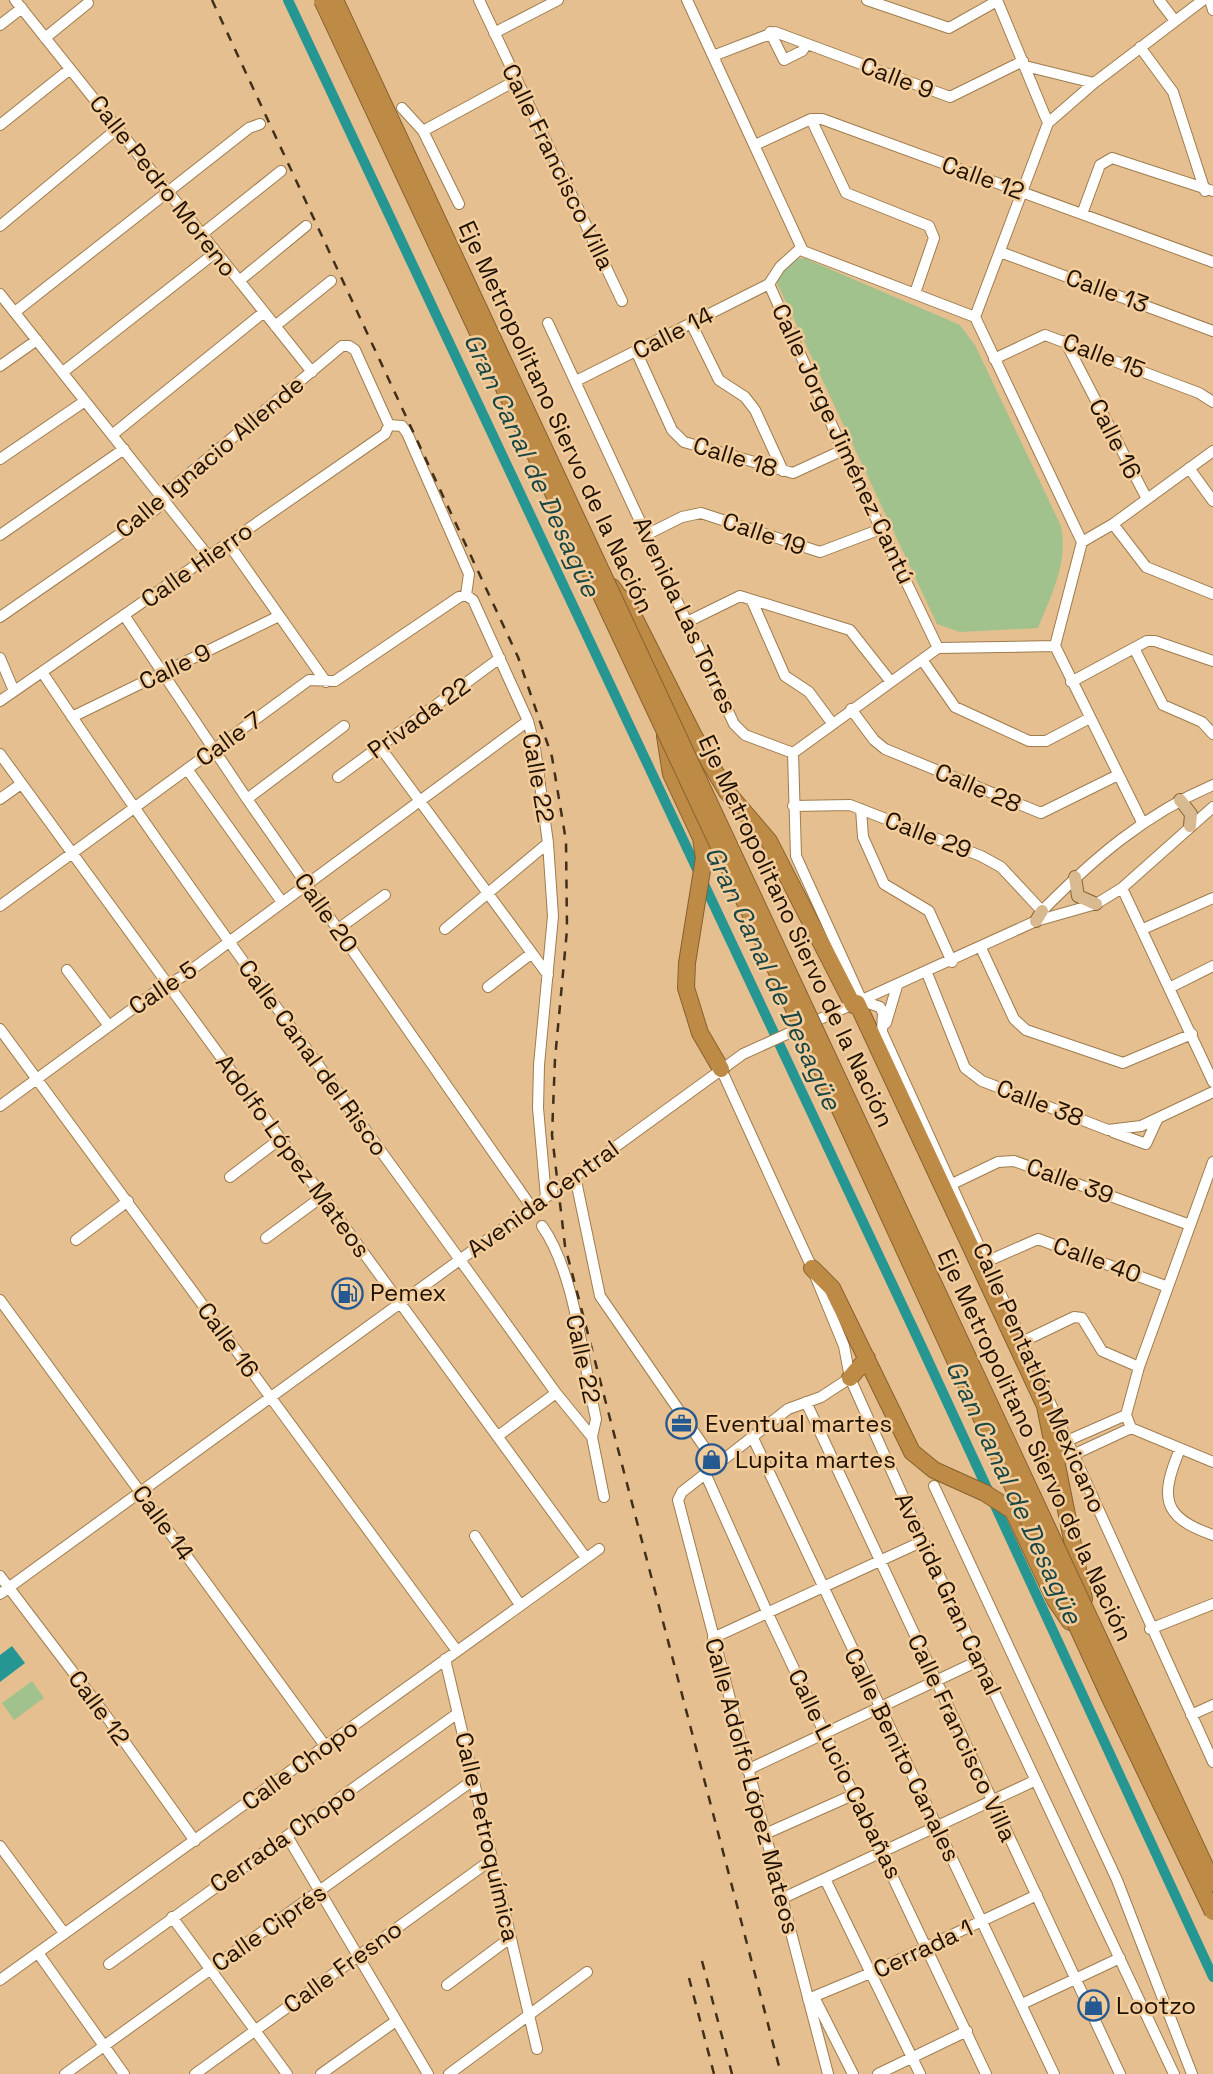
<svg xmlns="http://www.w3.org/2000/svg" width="1213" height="2074" font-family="'Space Grotesk',sans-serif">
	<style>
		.green { fill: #a2c28d }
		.water { fill: #269693 }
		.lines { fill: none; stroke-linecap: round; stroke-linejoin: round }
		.canal { stroke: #269693; stroke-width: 10 }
		.minor-casing { stroke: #9f7c4e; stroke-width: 12 }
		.major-casing { stroke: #87612e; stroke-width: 14 }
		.highway-casing { stroke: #87612e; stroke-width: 18 }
		.minor { stroke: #fff; stroke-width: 10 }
		.major { stroke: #d8b990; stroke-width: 12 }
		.highway { stroke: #be8b46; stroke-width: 16 }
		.rail { stroke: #412f1a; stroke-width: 2.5; stroke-dasharray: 9 9; stroke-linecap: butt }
		.highway-bridge-casing { stroke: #87612e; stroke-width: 18; stroke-linecap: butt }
		.highway-bridge { stroke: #be8b46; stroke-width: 16 }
		.labels { text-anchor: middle; stroke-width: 5; stroke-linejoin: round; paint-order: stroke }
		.street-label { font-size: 24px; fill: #201202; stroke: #f2cc9b }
		.poi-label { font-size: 24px; fill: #201202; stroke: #f2cc9b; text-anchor: start }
		.water-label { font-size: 26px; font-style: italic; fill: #174645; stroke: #f2cc9b }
	</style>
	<rect width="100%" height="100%" fill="#e5bf8f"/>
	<path class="green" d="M804,258l156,67 15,20 86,181c7,38 -9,67 -23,102l-78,4 -23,-8 -161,-343 14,-21z
		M32,1681l12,17 -30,22 -12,-17z"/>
	<path class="water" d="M12,1646l13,17 -25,19v-27z"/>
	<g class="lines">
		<path class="canal" d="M288,0l631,1341 294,636"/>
		<defs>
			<path id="minor" d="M15,0l297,372
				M479,0l143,301
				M687,0l116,251 172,66 107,225 -27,104 87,176
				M867,0l82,28 48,-27
				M997,0l51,123
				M1159,0l16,21
				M1210,0l3,10
				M0,25l22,-17
				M770,32l14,28 18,-9 5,-7
				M494,33l64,-33
				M45,38l43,-35
				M1140,47l33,45 32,99
				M713,56l62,-24 175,65 73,-36
				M1025,66l69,17
				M402,108l21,23 36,73
				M811,119l35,74 83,33 5,12 -19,55
				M0,125l70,-56
				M423,131l92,-50
				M755,145l56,-26h11l391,143
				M1082,214l18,-49 12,-7 101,33
				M0,226l118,-98
				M202,234l79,-63
				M1000,252l213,79
				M239,281l67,-55
				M769,284l74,166 95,198
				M769,284l11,-17 21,-19
				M0,294l209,263
				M15,312l234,-184 11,-4
				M975,317l73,-194 46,-40 109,-83
				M548,323l186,401 11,11 48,18
				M691,323l28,57 26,17 10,13 28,61
				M275,326l56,-45
				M1065,341l82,158
				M636,351l36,79 12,12 109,31 50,-23
				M994,359l51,-24 154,58 14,9
				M0,366l37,-26
				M63,372l153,-120
				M576,381l193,-97
				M389,425l13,1 5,7 62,141 -3,21
				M112,435l152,-123
				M0,459l85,-58
				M1189,468l24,33
				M1113,524l33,43 67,27
				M648,534l34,-17 19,-4 119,39 61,-23
				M0,535l124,-86
				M1082,542l31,-18 100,-73
				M228,543l98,139
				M466,595l7,5 55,121 7,27 13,95 5,73 -14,149 -1,43 8,89
				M752,601l33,75 24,16 23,31
				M124,615l123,184 285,409
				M0,617l156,-108 15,-20 171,-143h7l6,4 34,75
				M687,622l53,-26 110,34 41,52
				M1134,648l29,57 39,17 11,12
				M0,658l14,33
				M923,661l32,46 74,34h17l42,-22
				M42,672c164,246 342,480 514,721l36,44
				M1071,682l76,-41h8l58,20
				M0,701l385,-267 4,-9
				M851,709l23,31 11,9 156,64 77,-38
				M72,717l207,-101
				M380,747l168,228
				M793,753l145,-105 117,-2
				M793,753l3,103 66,145
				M0,754l586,804
				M187,769l95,133
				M338,777l162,-119
				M0,799l21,-15
				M247,799l97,-73
				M793,806l57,-1 131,51 20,11 41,44c51,-52 103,-97 171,-126
				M861,809l2,28 21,47 45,27 23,51
				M1122,888l91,194
				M0,906l309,-226 26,1 124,-84 7,-2
				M338,929l47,-34
				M445,929l103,-86
				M1143,929l70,-31
				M981,948l33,71 12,11 97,33 69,-29
				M67,970l42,56
				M927,973l38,95 17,13 126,49 33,-4 72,-34
				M488,987l44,-34
				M1171,987l42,-21
				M862,1001l18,6 3,6 -1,19 331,730
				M886,1023l11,-37
				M0,1029l457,622
				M721,1069l91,199 32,78 6,32 73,163 251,533
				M0,1106l154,-113 29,-17 345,-255
				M1113,1132l33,12 11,-24
				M575,1176l25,120 116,168
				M230,1177l50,-38
				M950,1185l48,-23 16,-1 176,64
				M542,1226c33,46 41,136 54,193l-4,18 12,60
				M266,1238l57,-42
				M76,1240l52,-39
				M988,1261l50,-22 130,48
				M0,1300l326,447
				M1024,1341l50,-24 8,1 20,33 37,16
				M806,1402l314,672
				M1126,1415l13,-48 74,-205
				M1126,1415l5,13 82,34
				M498,1436l58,-43
				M752,1436l302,638
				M1069,1440l57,-25
				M1180,1449c-20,48 -19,68 33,86
				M1075,1454l56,-26
				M705,1473l63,141 218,460
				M934,1486l183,394 75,194
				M475,1536l45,69
				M0,1576l104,137 91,128
				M0,1594l743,-540 293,-133 60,-17 26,-16 91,-81
				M1150,1629l63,-25
				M713,1638l210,-97
				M445,1659l92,390
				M1191,1715l22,-10
				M747,1770l231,-109
				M765,1834l90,-40
				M287,1836l141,238
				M0,1846l64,87
				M826,1881l94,193
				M781,1899l253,-118
				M172,1917l115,157
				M38,1953l86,121
				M109,1964l349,-251
				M0,1980l599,-431
				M447,1985l63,-47
				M814,1997l39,77
				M808,1999l65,-27 164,-77
				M1022,2004l98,-46
				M65,2074l407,-293
				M195,2074l296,-214
				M321,2074l75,-53
				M449,2074l138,-102
				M828,2074l-150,-574 4,-8 106,-83 33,-12 29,-19
				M878,2074l89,-43"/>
			<path id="major" d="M1180,800l11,14 -1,12
				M1075,877l3,19 18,8
				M1036,921l6,-10"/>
			<path id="highway" d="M612,587l20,26 62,123 33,56 42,49 84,164
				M665,736l6,38 30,64 3,20 -17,105 -1,25 14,45 21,36
				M857,1003l188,403 39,193
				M812,1268l20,20 80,164 22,18 51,23 28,18 42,89 15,22
				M850,1378l17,-20"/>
		</defs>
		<use href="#minor" class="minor-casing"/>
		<use href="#major" class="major-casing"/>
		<use href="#highway" class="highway-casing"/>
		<use href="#minor" class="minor"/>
		<use href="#major" class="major"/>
		<use href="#highway" class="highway"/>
		<path class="rail" d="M212,0l306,657 34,100 14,84 1,89 -12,129 -3,76 13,111 216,828
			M702,1961l30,113
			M689,1978l25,96"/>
		<defs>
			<path id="highway-bridge" d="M322,0l421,898 367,800 103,214
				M335,0l878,1883"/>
		</defs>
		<use href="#highway-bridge" class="highway-bridge-casing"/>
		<use href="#highway-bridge" class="highway-bridge"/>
	</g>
	<defs>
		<symbol id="fuel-ring" viewBox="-11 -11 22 22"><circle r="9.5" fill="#f2cc9b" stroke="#255992" stroke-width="1.5"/><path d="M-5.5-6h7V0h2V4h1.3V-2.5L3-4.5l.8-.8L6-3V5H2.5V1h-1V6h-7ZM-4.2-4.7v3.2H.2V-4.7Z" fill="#255992"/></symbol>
		<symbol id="office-ring" viewBox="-11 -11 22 22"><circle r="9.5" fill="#f2cc9b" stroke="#255992" stroke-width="1.5"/><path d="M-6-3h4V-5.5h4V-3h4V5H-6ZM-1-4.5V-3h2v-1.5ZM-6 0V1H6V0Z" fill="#255992"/></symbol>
		<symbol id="shop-ring" viewBox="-11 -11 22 22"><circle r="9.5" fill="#f2cc9b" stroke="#255992" stroke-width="1.5"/><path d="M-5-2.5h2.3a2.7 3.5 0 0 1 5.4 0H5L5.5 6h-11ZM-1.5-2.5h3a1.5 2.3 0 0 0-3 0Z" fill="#255992"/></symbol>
	</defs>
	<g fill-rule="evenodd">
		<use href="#fuel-ring" x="330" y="1276" width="35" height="35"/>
		<use href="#office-ring" x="664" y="1406" width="35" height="35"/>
		<use href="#shop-ring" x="694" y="1442" width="35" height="35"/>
		<use href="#shop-ring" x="1076" y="1988" width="35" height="35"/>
	</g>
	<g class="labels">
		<g class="street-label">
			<text transform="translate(897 78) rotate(21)" y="8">Calle 9</text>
			<text transform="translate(558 167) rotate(64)" y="8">Calle Francisco Villa</text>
			<text transform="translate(983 178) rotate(20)" y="8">Calle 12</text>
			<text transform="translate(163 186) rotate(52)" y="8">Calle Pedro Moreno</text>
			<text transform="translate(1107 291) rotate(20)" y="8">Calle 13</text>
			<text transform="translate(673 333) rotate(-27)" y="8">Calle 14</text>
			<text transform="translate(1104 356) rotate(21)" y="8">Calle 15</text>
			<text transform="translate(556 417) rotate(65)" y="8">Eje Metropolitano Siervo de la Nación</text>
			<text transform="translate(1115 439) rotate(63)" y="8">Calle 16</text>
			<text transform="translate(843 444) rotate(65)" y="8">Calle Jorge Jiménez Cantú</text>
			<text transform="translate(210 457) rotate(-40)" y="8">Calle Ignacio Allende</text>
			<text transform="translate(735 457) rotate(17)" y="8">Calle 18</text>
			<text transform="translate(764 534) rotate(19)" y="8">Calle 19</text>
			<text transform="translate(197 565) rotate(-35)" y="8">Calle Hierro</text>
			<text transform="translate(685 615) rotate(65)" y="8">Avenida Las Torres</text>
			<text transform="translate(175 667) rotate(-26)" y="8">Calle 9</text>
			<text transform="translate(419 718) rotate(-36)" y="8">Privada 22</text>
			<text transform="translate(229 739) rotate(-36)" y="8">Calle 7</text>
			<text transform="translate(538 778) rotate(80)" y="8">Calle 22</text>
			<text transform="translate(978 788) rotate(23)" y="8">Calle 28</text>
			<text transform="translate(928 835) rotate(21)" y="8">Calle 29</text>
			<text transform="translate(326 913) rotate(55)" y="8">Calle 20</text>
			<text transform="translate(796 931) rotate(65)" y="8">Eje Metropolitano Siervo de la Nación</text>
			<text transform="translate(163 988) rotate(-34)" y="8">Calle 5</text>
			<text transform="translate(313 1058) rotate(54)" y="8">Calle Canal del Risco</text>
			<text transform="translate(1040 1103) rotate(21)" y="8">Calle 38</text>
			<text transform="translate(293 1156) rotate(54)" y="8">Adolfo López Mateos</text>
			<text transform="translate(1070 1181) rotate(20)" y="8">Calle 39</text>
			<text transform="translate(543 1199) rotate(-36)" y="8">Avenida Central</text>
			<text transform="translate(1097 1260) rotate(20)" y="8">Calle 40</text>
			<text transform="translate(228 1340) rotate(54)" y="8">Calle 16</text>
			<text transform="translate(583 1359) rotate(78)" y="8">Calle 22</text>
			<text transform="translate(1039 1378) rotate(66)" y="8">Calle Pentatlón Mexicano</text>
			<text transform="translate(1035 1445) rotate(65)" y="8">Eje Metropolitano Siervo de la Nación</text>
			<text transform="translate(163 1523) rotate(54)" y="8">Calle 14</text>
			<text transform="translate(948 1594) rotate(65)" y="8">Avenida Gran Canal</text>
			<text transform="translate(99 1708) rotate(54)" y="8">Calle 12</text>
			<text transform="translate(962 1738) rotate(65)" y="8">Calle Francisco Villa</text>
			<text transform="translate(902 1755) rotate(64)" y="8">Calle Benito Canales</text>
			<text transform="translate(300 1765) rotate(-36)" y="8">Calle Chopo</text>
			<text transform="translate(845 1774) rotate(64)" y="8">Calle Lucio Cabañas</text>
			<text transform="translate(752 1786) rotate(75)" y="8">Calle Adolfo López Mateos</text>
			<text transform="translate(487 1837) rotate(77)" y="8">Calle Petroquímica</text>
			<text transform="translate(283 1838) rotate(-35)" y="8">Cerrada Chopo</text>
			<text transform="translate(269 1928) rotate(-35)" y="8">Calle Ciprés</text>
			<text transform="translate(923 1949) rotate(-25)" y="8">Cerrada 1</text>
			<text transform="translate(343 1967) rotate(-36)" y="8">Calle Fresno</text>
		</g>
		<g class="poi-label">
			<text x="370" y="1301">Pemex</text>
			<text x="705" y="1432">Eventual martes</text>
			<text x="735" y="1468">Lupita martes</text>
			<text x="1116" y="2014">Lootzo</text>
		</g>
		<g class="water-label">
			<text transform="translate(532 465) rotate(65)" y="9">Gran Canal de Desagüe</text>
			<text transform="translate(773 978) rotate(65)" y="9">Gran Canal de Desagüe</text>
			<text transform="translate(1014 1492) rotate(65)" y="9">Gran Canal de Desagüe</text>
		</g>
	</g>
</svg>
